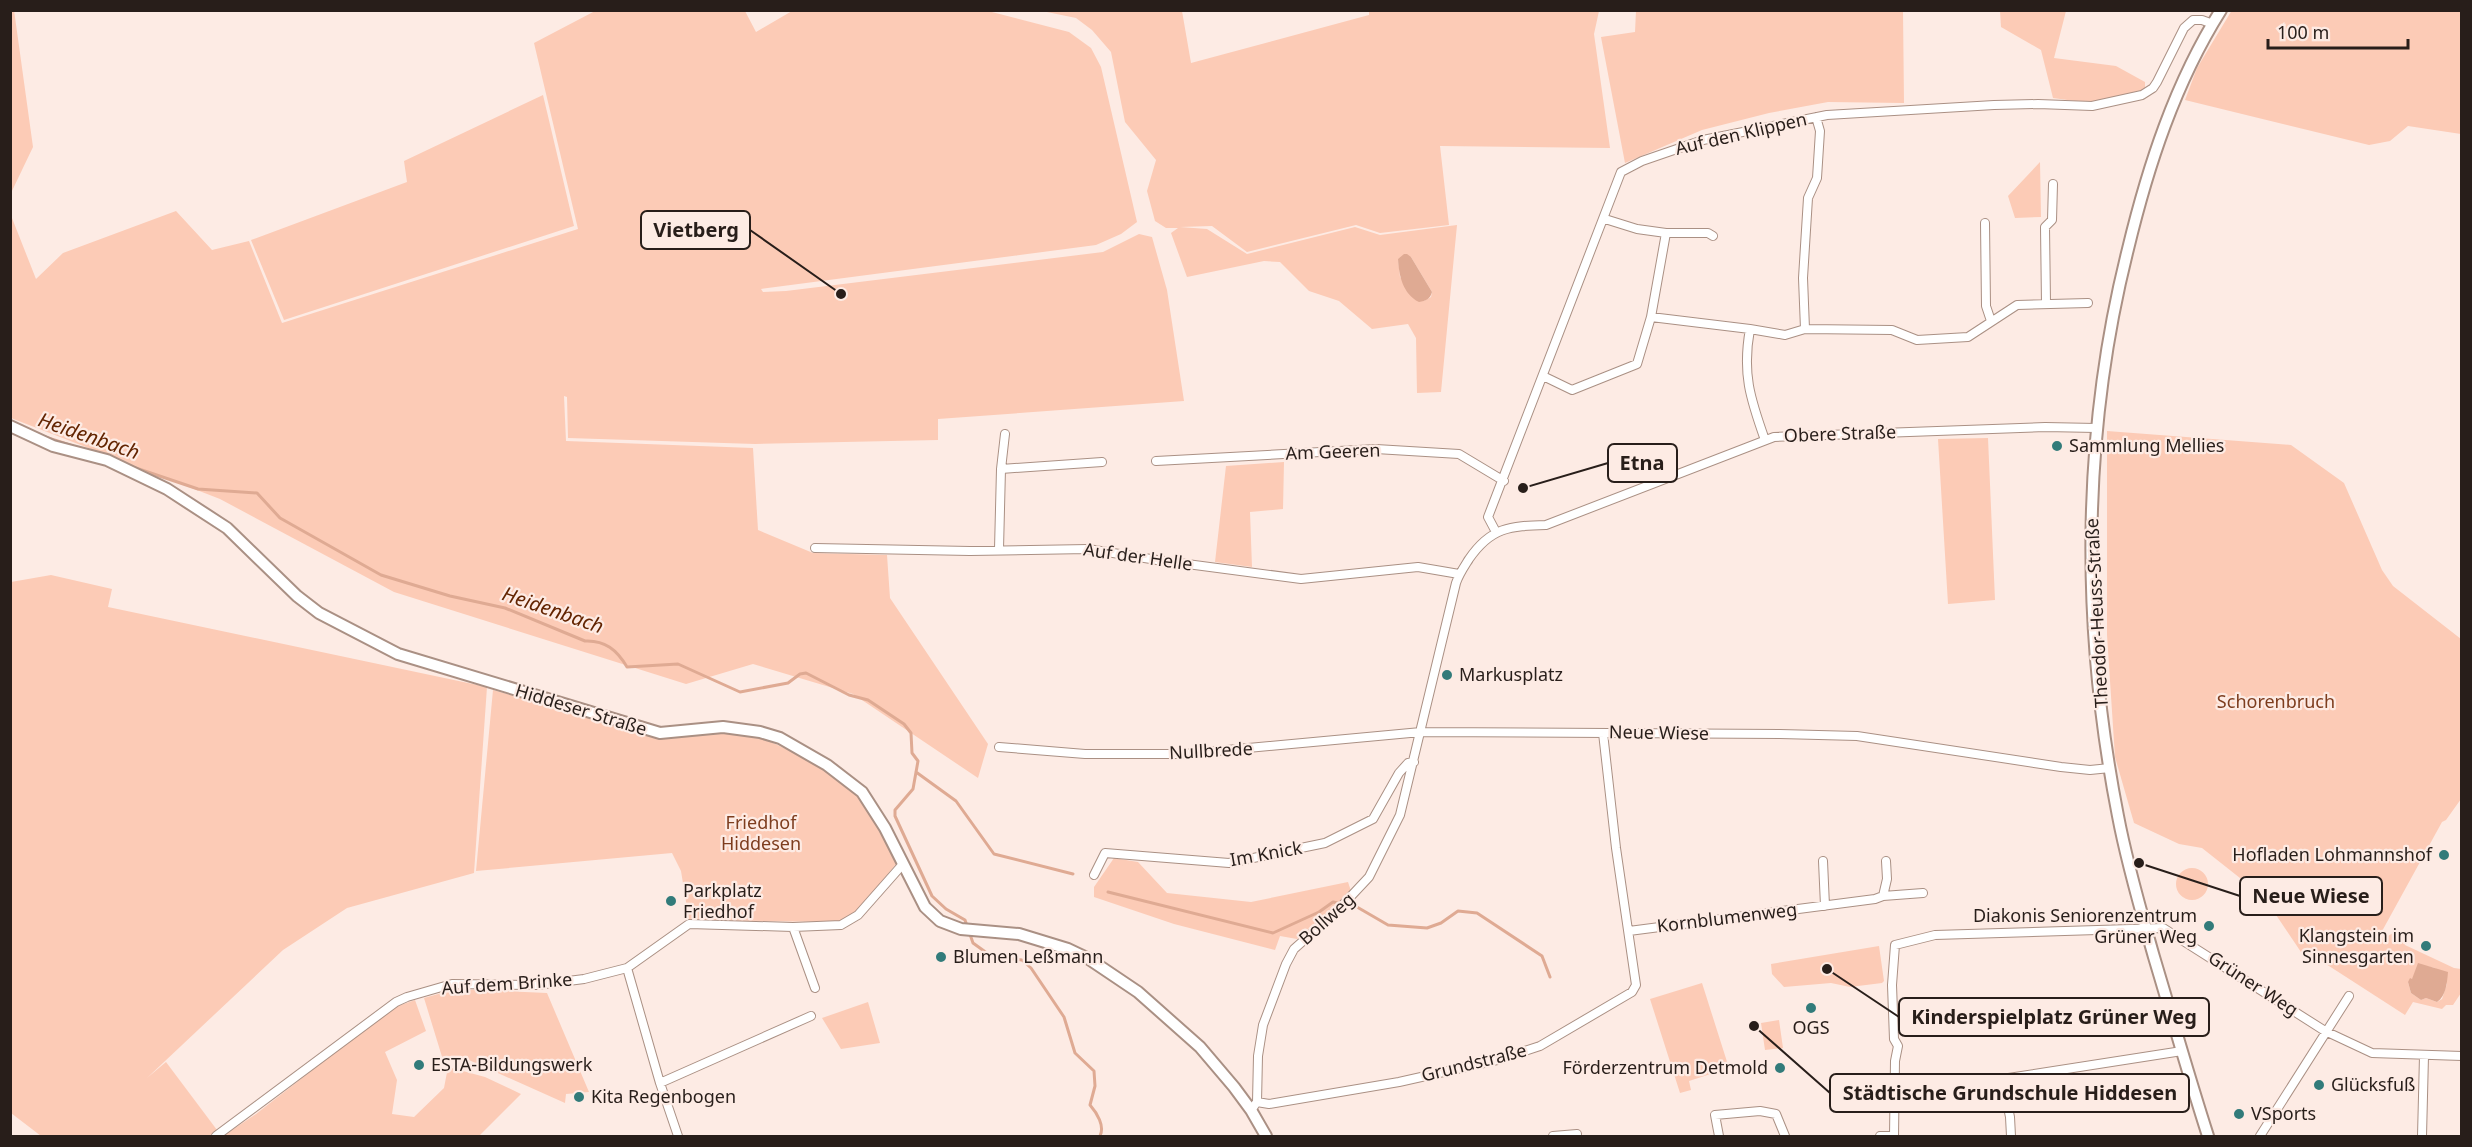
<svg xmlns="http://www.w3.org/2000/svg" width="2472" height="1147" font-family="'Noto Sans',sans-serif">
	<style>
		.green { fill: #fccbb6; fill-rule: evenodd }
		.water { fill: #dfaa93 }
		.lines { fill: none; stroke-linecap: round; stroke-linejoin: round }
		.stream { stroke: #dfaa93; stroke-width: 3 }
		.street-casing { stroke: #aa9084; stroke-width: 10 }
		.secondary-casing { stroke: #aa9084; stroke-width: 14 }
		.street { stroke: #fff; stroke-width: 8 }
		.secondary { stroke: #fff; stroke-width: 10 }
		.poi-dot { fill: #327b7a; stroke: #fdebe4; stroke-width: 2 }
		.labels { text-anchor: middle; stroke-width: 4.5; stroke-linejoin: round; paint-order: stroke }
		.street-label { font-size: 18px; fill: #281e1a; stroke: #fdebe4 }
		.poi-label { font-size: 18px; fill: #281e1a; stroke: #fdebe4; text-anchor: start }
		.park-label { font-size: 18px; fill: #7e3d1e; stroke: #fdebe4 }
		.water-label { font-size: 20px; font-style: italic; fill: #632401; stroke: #fdebe4 }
		.leader { fill: none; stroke: #281e1a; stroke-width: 2 }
		.callout-dot { fill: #281e1a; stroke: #fdebe4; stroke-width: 2 }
		.callout { fill: #fdebe4; stroke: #281e1a; stroke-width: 2 }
		.callout-label { font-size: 20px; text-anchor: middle; font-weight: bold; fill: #281e1a }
	</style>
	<rect width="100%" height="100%" fill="#fdebe4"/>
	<path class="green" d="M14,10l19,137 -22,46 -1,-182z
		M2232,10l229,1v123l-53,-8 -18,15 -21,4 -184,-45 12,-32z
		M595,11h150l11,21 36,-21h196l81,21 22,16 10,19 36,155 -16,12 -25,11 -335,44 2,3 23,-1 317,-39 36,-18 13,3 15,53 17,111 -246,18v21l-183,4 -187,-6 -1,-41 -3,-1 2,45 187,7 5,82 55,23 74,2 3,43 98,146 -10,34 -125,-84 -100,-30 -67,20 -292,-92 -174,-93 -209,-81 -1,-205 26,66 27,-26 113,-42 36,39 37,-9 33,82 296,-94 -44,-186z
		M1042,11h140l9,52 178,-48v-4h230l-5,23 16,114 -170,-2 9,79 -69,8 -24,-8 -109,27 -35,-26 -32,1 27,2 40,25 108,-27 25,8 77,-10 -16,167 -24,1 -1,-55 -8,-14 -36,5 -33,-28 -30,-10 -29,-29 -16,-1 -77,16 -16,-44 7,-5h-12l-11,-7 -8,-30 9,-31 -31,-38 -14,-70 -19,-22 -16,-12zM1411,257l21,35 -1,5 -7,4 -24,-24 -2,-18z
		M1636,11h267l1,92 -76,-1 -59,11 -67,17 -77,33 -24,-126 34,-5z
		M2000,11h66l-12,47 62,8 29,16v8l-56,13 -36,-5 -12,-48 -40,-23z
		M543,95l31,131 -290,94 -33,-80 156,-58 -3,-21z
		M2040,162l1,55 -26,1 -7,-22z
		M2107,431l184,14 53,38 38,87 11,16 68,53v160l-15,21 -4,2 -61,111 2,6 10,-6 11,7 1,5 49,23 7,1v24l-8,12h-7l-4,4 -29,-7 -8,13 -93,-60h-9l-39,-58 -62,-49 -23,-4 -45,-21 -19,-66 -8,-122zM2421,965l14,3 12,16 -5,15 -5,3 -11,-4 -5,2 -10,-7 -3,-11 4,-2 6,-13z
		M1988,438l7,162 -47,4 -10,-165z
		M1284,462l-1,47 -33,3 2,55 -37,-5 11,-96z
		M51,575l61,14 -4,18 379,80 -13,186 -127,35 -64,42 -136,128 19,-16 51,68 -8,6h-168l-30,-23v-531z
		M493,690l167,46 64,-5 36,6 46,21 40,23 26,31 16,28 8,24 -40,49 -19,9 -148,-2 -8,-49 -9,-18 -196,18z
		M1114,858l24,4 29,31 84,9 97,-20 3,9 -54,48 -17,-3 -5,14 -101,-26 -80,-27v-10z
		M2176 884a16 16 0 1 1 32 0a16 16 0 1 1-32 0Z
		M1879,946l5,35 -2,2 -32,4 -19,-4 -47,4 -12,-13 -1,-10z
		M1702,983l27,85 -40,13 2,9 -11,3 -30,-94z
		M456,989l91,4 42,99 -23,2 -1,9 -105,-47 -17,4 -19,-62z
		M415,1000l11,31 -41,21 12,28 -5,34 22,3 30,-29 4,-21 37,10 36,17 -42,42h-256l33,-22 136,-106z
		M868,1002l12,41 -39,6 -19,-31z
		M1779,1020l4,28 -18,2 -4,-27z"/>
	<path class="water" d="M1404,254h3l4,3 21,35c-2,7 -6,9 -13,10 -16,-8 -20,-26 -21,-43z
		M2418,963l30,9c-1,11 -2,24 -11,30l-11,-4 -5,2 -10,-7 -3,-11 2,-4 2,1z"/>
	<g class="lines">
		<path class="stream" d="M42,436l31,10
			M130,466l68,23 59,4 23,25 101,57 69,21 55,12 80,33c20,-1 32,9 42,26l51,-3 62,28 48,-9 12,-9 6,-1 43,22 19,5 36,24 7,9 1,20 6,8 -5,28 -18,21v6l37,80 14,13 19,11 8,23 18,13 31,4 9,8 33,49 11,36 19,18 1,15 -5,19c7,8 15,21 10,31
			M916,772l40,29 38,53 79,20
			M1108,892l165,41 46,-21 14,-10 24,5 31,18 39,3 14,-5 17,-12 19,2 65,43 8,21"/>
		<defs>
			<path id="street" d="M1985,223l1,83 5,15
				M1666,233h42l5,3
				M2046,303l-1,-76 7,-7 1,-36
				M1651,317l99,12
				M1805,329l-2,-51 5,-80 9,-20 3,-47 -4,-14
				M1543,376l29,14 65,-26 14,-47 15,-84 -29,-4 -32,-10
				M1765,440c-15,-42 -23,-67 -15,-111l35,6 20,-6 87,1 25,10 51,-3 49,-32 71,-2
				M1156,461l220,-12 83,5 45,27
				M1001,469l101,-7
				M1496,532l-8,-15 133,-345 21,-11 61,-21 124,-25 167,-10 44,-1 54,2 50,-11 11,-7 4,-6 27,-54 9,-8h9l11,4
				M815,548l155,3 118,-2 69,11 144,19 117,-12 41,7
				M999,549l2,-80 4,-35
				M999,747l86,7h99l237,-22 359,2 77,2 204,31 29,3 20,-2
				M1823,861l2,45
				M1094,875l11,-22 124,10 96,-20 48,-24 26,-46 9,-10 6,-1
				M1883,896l4,-17 -1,-18
				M793,927l22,61
				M1629,931l246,-32 8,-3 40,-3
				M627,968l33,115 18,53
				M2002,1079l8,38 1,19
				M660,1083l151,-67
				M1895,1092l107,-13 180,-28
				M1257,1102l12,2 130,-22 98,-22 43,-14 92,-54 4,-7 -20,-137 -13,-115
				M1251,1110l6,-8 1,-46 5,-31 23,-61 8,-15 44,-39 31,-33 31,-62 56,-232c3,-9 8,-16 13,-24 22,-32 41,-33 77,-34l228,-88 271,-10 51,1
				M216,1136l180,-134 11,-5 45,-13 85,1 47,-6 43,-11 62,-44 104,3 48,-2 17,-10 45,-51
				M1553,1136l24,-2
				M1719,1136l-4,-21 45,-4 16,3 9,22
				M1880,1136h14
				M1894,1136l1,-75 3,-15 -4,-7 -2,-54 3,-40 40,-10 228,-7 162,103 47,22 90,3
				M2260,1136l89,-140
				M2422,1136l2,-80"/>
			<path id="secondary" d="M10,426l43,20 54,14 60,29 60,39 70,68 22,17 79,41 262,79 63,-6 37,5 20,6 47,27 35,27 23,36 40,79 15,14 21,8 58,5 49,15 21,10 49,33 62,55 34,40 17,23 15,26
				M2208,1136c-19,-59 -36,-119 -54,-179 -13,-46 -27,-93 -36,-141 -37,-188 -37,-381 10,-567 20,-83 47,-166 93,-239"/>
		</defs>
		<use href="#street" class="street-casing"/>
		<use href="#secondary" class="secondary-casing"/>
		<use href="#street" class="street"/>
		<use href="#secondary" class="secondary"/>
	</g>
	<g class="poi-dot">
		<circle cx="2057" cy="446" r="6"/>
		<circle cx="1447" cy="675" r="6"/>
		<circle cx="2444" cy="855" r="6"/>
		<circle cx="671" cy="901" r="6"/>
		<circle cx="2209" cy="926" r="6"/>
		<circle cx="2426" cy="946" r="6"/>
		<circle cx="941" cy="957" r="6"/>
		<circle cx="1811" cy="1008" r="6"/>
		<circle cx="419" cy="1065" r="6"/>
		<circle cx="1780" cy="1068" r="6"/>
		<circle cx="2319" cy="1085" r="6"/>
		<circle cx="579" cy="1097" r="6"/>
		<circle cx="2239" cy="1114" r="6"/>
	</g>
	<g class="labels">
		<g class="street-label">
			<text transform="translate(1741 134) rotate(-13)" y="6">Auf den Klippen</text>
			<text transform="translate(1840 434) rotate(-2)" y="6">Obere Straße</text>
			<text transform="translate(1333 452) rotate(-2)" y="6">Am Geeren</text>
			<text transform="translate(1138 557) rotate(8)" y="6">Auf der Helle</text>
			<text transform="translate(2097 613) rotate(-93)" y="6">Theodor-Heuss-Straße</text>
			<text transform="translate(581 710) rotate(17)" y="6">Hiddeser Straße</text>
			<text transform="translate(1659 733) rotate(1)" y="6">Neue Wiese</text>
			<text transform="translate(1211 751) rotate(-3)" y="6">Nullbrede</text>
			<text transform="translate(1266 854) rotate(-10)" y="6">Im Knick</text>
			<text transform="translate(1727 918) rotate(-7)" y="6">Kornblumenweg</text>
			<text transform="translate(1327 919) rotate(-42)" y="6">Bollweg</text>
			<text transform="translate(507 984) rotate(-4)" y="6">Auf dem Brinke</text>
			<text transform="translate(2253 984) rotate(33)" y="6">Grüner Weg</text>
			<text transform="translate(1474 1063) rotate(-14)" y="6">Grundstraße</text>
		</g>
		<g class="poi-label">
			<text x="2069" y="452">Sammlung Mellies</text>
			<text x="1459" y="681">Markusplatz</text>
			<text x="2432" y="861" text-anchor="end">Hofladen Lohmannshof</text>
			<text x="683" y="897">Parkplatz<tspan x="683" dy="21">Friedhof</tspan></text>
			<text x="2197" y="922" text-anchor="end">Diakonis Seniorenzentrum<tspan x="2197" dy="21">Grüner Weg</tspan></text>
			<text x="2414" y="942" text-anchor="end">Klangstein im<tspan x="2414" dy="21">Sinnesgarten</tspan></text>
			<text x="953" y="963">Blumen Leßmann</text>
			<text x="1811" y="1034" text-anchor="middle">OGS</text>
			<text x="431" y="1071">ESTA-Bildungswerk</text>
			<text x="1768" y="1074" text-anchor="end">Förderzentrum Detmold</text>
			<text x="2331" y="1091">Glücksfuß</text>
			<text x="591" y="1103">Kita Regenbogen</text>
			<text x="2251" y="1120">VSports</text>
		</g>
		<g class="park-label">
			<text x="2276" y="708">Schorenbruch</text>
			<text x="761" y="829">Friedhof<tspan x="761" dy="21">Hiddesen</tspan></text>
		</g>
		<g class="water-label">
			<text transform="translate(89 436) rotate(19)" y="7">Heidenbach</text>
			<text transform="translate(553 610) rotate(19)" y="7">Heidenbach</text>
		</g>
	</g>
	<path class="leader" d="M841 294L750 230M1523 488L1608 463M2139 863L2240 896M1827 969L1899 1017M1754 1026L1830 1093"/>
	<g class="callout-dot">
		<circle cx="841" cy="294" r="6"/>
		<circle cx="1523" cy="488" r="6"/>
		<circle cx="2139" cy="863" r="6"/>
		<circle cx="1827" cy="969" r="6"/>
		<circle cx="1754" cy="1026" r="6"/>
	</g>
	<g class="callout">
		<rect x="641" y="211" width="109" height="38" rx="6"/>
		<rect x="1608" y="444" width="69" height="38" rx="6"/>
		<rect x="2240" y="877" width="142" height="38" rx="6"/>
		<rect x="1899" y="998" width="310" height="38" rx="6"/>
		<rect x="1830" y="1074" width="359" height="38" rx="6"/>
	</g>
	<g class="callout-label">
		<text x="696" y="237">Vietberg</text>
		<text x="1642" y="470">Etna</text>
		<text x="2311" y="903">Neue Wiese</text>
		<text x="2054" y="1024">Kinderspielplatz Grüner Weg</text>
		<text x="2010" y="1100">Städtische Grundschule Hiddesen</text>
	</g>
	<rect width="2472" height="1147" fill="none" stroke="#281e1a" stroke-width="24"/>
	<path d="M2268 39v9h140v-9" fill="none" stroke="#281e1a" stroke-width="3"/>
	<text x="2277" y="39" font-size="18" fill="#281e1a" stroke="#fdebe4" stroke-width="4.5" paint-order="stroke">100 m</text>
</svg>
